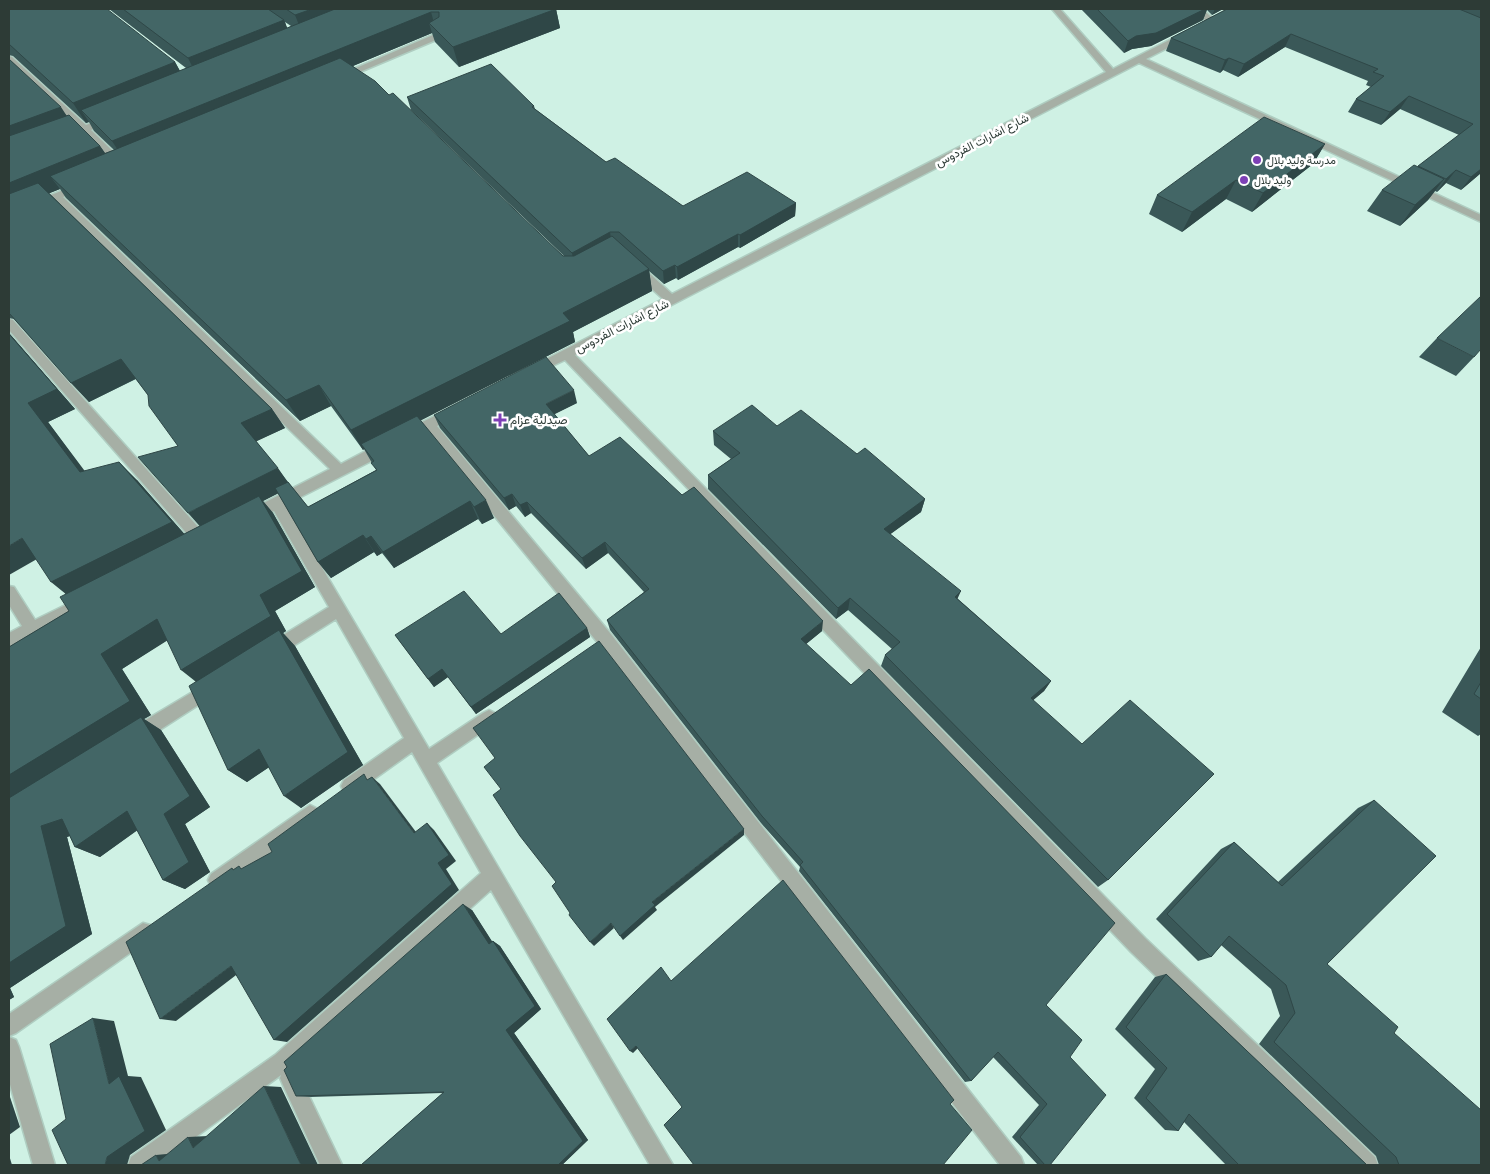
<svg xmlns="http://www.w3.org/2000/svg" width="1490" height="1174" font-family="Ubuntu,Vazirmatn,sans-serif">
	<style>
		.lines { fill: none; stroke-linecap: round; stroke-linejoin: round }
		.minor-casing { stroke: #afcdc1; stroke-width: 3 }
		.minor { fill: #a6afa5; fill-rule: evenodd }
		.wall { fill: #3a5858; fill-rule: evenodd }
		.shaded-wall { fill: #2f4747 }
		.building { fill: #436666; stroke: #2f4747 }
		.poi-dot { fill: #7d40b6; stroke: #fff; stroke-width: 2 }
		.labels { text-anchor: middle; stroke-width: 5; stroke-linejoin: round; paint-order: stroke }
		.far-poi-label { font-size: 11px; fill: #2d3b36; stroke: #fff; text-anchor: start }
		.street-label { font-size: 12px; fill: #2d3b36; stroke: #fff }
		.poi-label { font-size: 12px; fill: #2d3b36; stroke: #fff; text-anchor: start }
	</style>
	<rect width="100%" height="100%" fill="#cff1e4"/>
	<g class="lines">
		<defs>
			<path id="minor" d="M1052,9h8l53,60 70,-36h6v4l-43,22 335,156v7l-342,-159 -564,292 570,583 230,219 3,8h-26l-221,-213 -566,-592 -32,15 -4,-1 -2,-3 2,-3 134,-69 -32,-29 -2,-3 2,-3h8l33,30 434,-222z
				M1193,9h9l14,12 -7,2z
				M440,32l4,3 -1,2 -100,42 -3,1 -5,-3z
				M9,56l3,1 74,68 21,-8h6v4l-22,9 36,35 1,2 -1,2h-8l-36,-36 -13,5h-8v-4l16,-6 -69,-64z
				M81,183l5,3 -1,2 -22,9 278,267 40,-21h10l2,4 -2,4 -106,54 144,244 54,-36 6,-3 6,3 2,5 -2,5 -58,40 236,402h-23l-159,-275 -200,178 6,3 45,94h-22l-37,-80 -3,-7 1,-3 -124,90h-29l3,-8 144,-102 206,-182 -69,-121 -56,40 -6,2 -6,-2 -3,-6 3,-6 60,-42 -68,-119 -57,36 -6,2 -6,-2 -2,-5 2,-5 62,-38 -55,-96 -23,11 -5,-2 -2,-4 2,-4 84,-43 -276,-268 -45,18v-7z
				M9,319l4,1 194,217 2,4 -2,4 -5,2 -5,-2 -188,-215z
				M455,406l5,2 2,3 -2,3 -23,12 173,207 411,524 3,8h-24l-402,-522 -172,-211 -17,8 -5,-1 -2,-4 2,-4z
				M9,586l5,1 21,33 51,-25 5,1 3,5 -3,5 -82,42v-15l13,-7 -13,-21z
				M211,681l6,2 2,5 -2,5 -76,49 -6,2 -6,-2 -2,-6 2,-6z
				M310,805l6,3 3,6 -3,6 -93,66 -6,3 -6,-3 -3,-6 3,-6z
				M143,923l7,2 2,7 -2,7 -134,94 -7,3v-22z
				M9,1037l7,3 3,7 36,118h-22l-24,-84z"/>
		</defs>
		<use href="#minor" class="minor-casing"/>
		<use href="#minor" class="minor"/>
	</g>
	<path class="wall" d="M9,9l166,53 5,9 6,-3 -77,-59h447l4,19 -101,39 -24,-25 -3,-9 -79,33 36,29 174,161h1l-153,-146 -4,-13 127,9 1,3 71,53 77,44 113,-3 -1,13 -55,32 -2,-1 -60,33 -2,-2 -12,6 -15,-13 3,20 -79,41 2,10 -155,78 74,98 -12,6 -4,-5 -84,49 -12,-15 -5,3 -3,-4 -43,26 -13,-16 -40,-69 -15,8 10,12 42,74 -40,24 11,20 -3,2 12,13 68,119 -62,43 -32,-41 -22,15 -19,-12 -32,-88 -29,-42 -45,29 29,46 -7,4 17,11 49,77 -25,17 25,48 -25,17 -22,-9 -26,-50 -37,27 -25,-10 -5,-11 -3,1 25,97 -82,54 4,9 -5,3v-353l60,-36 -60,-278 66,76 -27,13 36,49 53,9 47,54 16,-8 -22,-80 -30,-51 -12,-16 -47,23 -75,-83 -5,-1v-259l58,57 33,30 5,7 9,-3 -20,-19 -5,-9 -3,1 -73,-67 -4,-1zM285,22l6,4 -4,2zM60,189l6,9 234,223 31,-15 32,44 1,-1 12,21 -68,37 -20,-25 -32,-41 29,-13 -13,-19 -223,-216z
		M1081,9h142l-11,6 -5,-5 -4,10 -52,26 -19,3 -8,4z
		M1227,9h254v164l-20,17 -15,-7 -9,9 -2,-1 -7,9 -28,26 -33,-15 15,-21 35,-23 42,-32 -59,-26 -19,16 -33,-13 8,-13 15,-12 -5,-2 2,-4 -83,-34 -47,30 -15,-7 -3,3 -54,-22 5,-13z
		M1325,144l-12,20 -61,48 -26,-13 -44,33 -33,-18 8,-19z
		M1437,338l37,19 -18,19 -37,-19z
		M577,403l-23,11 35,42 233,175 -16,13 240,361 24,52 -20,108h-12l-26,-28 27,-32 -46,-48 -22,24 -6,1 -166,-211 1,-4 -39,-44 -151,-193 -3,-10 37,-28 -36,-39 -22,16 -55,-56 -6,4 -9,-11 -7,4 -69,-82 -6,-13z
		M777,426l80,28 68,45 -4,13 -31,22 68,65 93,82 -7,10 -11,9 75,180 -10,7 -217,-221 4,-11 7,-6 -44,-39 -12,9 -128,-130v-14l23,-16 -17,-14 -1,-14z
		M587,628l3,9 -114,77 -28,-37 -14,10 -39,-52 106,-1z
		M1481,647v87l-3,2 -36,-24z
		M1374,800l-47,164 67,69 87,132h-102l-3,-9 -117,-112 21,-28 -9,-27 -50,-44 -10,12 -13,4 -42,-42 65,-70 13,-7 44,40 80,-74z
		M472,910l20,32 1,-1 7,5 41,63 -27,24 74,107 -26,25h-201l82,-72 -132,4 -15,-1z
		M1166,974l201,191h-141l-42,-43 -6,9 -13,-1 -31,-32 21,-29 -40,-40 40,-52z"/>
	<path class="shaded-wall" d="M312,9h57l-66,26 -8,-20z
		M556,9l4,19 -101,39 -6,-20z
		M1205,9h2l-4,11 -52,26 -19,3 -8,4 4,-12 8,-5z
		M1215,9h8l-11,6z
		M431,12l5,18 -7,-7 3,10 -307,128 -13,-20z
		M284,20l8,20 -94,38 -10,-20z
		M1291,34l-6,13 -47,30 6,-13z
		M1229,58l-6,12 -3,3 5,-13z
		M175,62l11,20 -105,28 8,12 -3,1 -13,-20z
		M1409,96l-9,13 -19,16 9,-13z
		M61,107l13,20 -65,25v-26z
		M1325,144l-12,20 -61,48 11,-19z
		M100,146l14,20 -64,10 10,13 -51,21v-27z
		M1481,169v4l-20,17 10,-13z
		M1456,170l-10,13 -9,9 9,-13z
		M1444,179l-16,21 -28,26 15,-21z
		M1236,180l-10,19 -44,33 10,-20z
		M796,203l-1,13 -55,32v-13z
		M610,232l2,13 -38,21 -2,-13z
		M738,234v13l-60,33 -1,-13z
		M675,265l1,13 -12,6 -1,-13z
		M649,269l3,22 -79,41 2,10 -210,107 -4,-5 3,5 -1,1 -12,-20 212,-117z
		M9,333l66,76 -27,13 51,68 -19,-18 -52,-69z
		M121,359l16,19 -48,24 -18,-19z
		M319,385l12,21 -31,15 -14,-21z
		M574,390l3,13 -28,14 -3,-13z
		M272,409l13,19 -30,14 -14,-19z
		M119,462l18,18 52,59 -117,60 -21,-17z
		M278,468l13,19 -28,14 10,12 42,74 -40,24 11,20 -3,2 12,13 68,119 -62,43 -17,-12 64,-44 -148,-67 -19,-15 79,-75 -56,-64 -16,-18z
		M512,494l4,12 -7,4 -5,-12z
		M925,499l-4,13 -40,29 3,-12z
		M486,500l8,18 -12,6 -8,-17z
		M470,501l8,18 -84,49 -11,-16z
		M527,502l4,11 -6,4 -5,-12z
		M363,535l11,17 -43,26 -13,-16z
		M371,536l11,17 -5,3 -11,-17z
		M22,538l22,17 -35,20v-29z
		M605,542l3,11 -22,16 -4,-11z
		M961,591l-5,11 -1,-5z
		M850,598l-2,12 -12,9 2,-11z
		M157,619l19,16 -54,34 29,46 -7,4 17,11 49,77 -25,17 25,48 -25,17 -22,-9 1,-66 -155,-11v-28l92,-121z
		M823,621l-1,10 -22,18 1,-10z
		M587,628l3,9 -114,77 -5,-7z
		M442,669l6,8 -14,10 -6,-8z
		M1051,681l-7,10 -20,17 7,-10z
		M259,749l18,13 -30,20 -19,-12z
		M372,777l8,7 42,56 -8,-7z
		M127,811l22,11 -49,35 -25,-10z
		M62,819l25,10 -20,8 25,97 -82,54 4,9 -5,3v-37l32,-137z
		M427,823l7,7 22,31 -10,8 13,21 -172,152 -13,-2 164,-177z
		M744,829v6l-89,72 2,3 -34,30 -3,-4 32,-34z
		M463,904l9,6 25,39 -8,-5z
		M611,923l3,5 -20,18 -4,-4z
		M493,941l7,5 41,63 -27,24 74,107 -26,25h-4l-52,-135z
		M231,966l13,3 -68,52 -16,-2z
		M93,1018l21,3 14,55 13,1 25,53 -36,25 -3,10h-22l2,-8 2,-73z
		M636,1046l3,1 -6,6 -3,-2z
		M264,1086l17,1 37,78h-17z
		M9,1094l11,33 -11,8z
		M208,1136l-15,12 -5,-11z
		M177,1153l-18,8 -3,-6z
		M9,1155l3,10h-3z"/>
	<path class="building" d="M9,9h98l68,53 -102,41 -64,-59z
		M123,9h145l16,11 -96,38z
		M286,9h26l-17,6z
		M335,9h221l-103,38 -24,-24 10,-6v-5h-8l-319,129 -31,-31z
		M1097,9h108l-49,24 -20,3 -8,5z
		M1227,9h232l22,9v151l-10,8 -15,-7 -10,9 -28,-13 55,-42 -64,-28 -19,16 -34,-13 28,-23 -11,-4 5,-3 -87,-35 -47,30 -15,-6 -4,2 -54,-22z
		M340,58l35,23 14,14 4,-2 170,163h11l38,-20 37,33 -86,44 7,8 -219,109 -32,-45 -33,15 -236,-224z
		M9,59l52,48 -52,19z
		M491,64l43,42 -2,1 74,55 9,-4 68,48 64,-34 49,31 -56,32 -2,-1 -61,33 -2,-2 -12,6 -44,-39h-9l-38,21 -165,-156z
		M69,115l31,31 -91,37v-47z
		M1264,117l61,27 -62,49 -27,-13 -44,32 -35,-17z
		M1414,165l30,14 -29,26 -33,-15z
		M38,183l234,226 -31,14 37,45 -90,45 -50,-56 40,-11 -29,-40 -1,-11 -27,-36 -50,24 -62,-70v-119z
		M1481,296v53l-7,8 -37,-19z
		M9,334l48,55 -29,14 52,69 39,-10 53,60 -121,60 -29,-44 -13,8z
		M546,357l28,33 -28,14 43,52 31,-19 62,58 12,-8 129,134 -22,18 50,46 18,-16 246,254 -69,82 36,35 -12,17 36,38 -56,70h-5l-25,-28 27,-33 -49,-52 -27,29 -171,-216 3,-3 -41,-46 -155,-196 42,-31 -44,-47 -23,16 -55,-56 -7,3 -8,-11 -8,4 -70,-83z
		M752,405l25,21 24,-16 56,44 8,-6 60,51 -41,30 77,62 -6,6 96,84 -20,17 51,46 48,-44 84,74 -106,106 -223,-225 15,-13 -50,-44 -12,10 -130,-133 32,-22 -27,-22z
		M417,416l69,84 -12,7 -4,-6 -87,51 -12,-16 -5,3 -3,-4 -45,27 -43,-74 13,-6 20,25 69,-37 -6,-7 3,-2 -13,-17z
		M259,496l43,75 -42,24 11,21 -90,54 -24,-51 -56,35 29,47 -121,74v-128l60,-36 -9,-14z
		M464,591l37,43 58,-41 28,35 -116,79 -29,-38 -14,10 -33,-44z
		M279,630l69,122 -64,44 -25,-47 -31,21 -39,-84z
		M599,641l145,188 -92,73 3,3 -35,31 -9,-13 -21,19 -21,-27 1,-2 -18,-27 4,-4 -36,-46 -27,-41 8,-6 -17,-22 11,-9 -22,-30z
		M1481,682v17l-7,-5z
		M141,717l49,79 -26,18 25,48 -26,18 -36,-69 -52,36 -13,-28 -21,7 25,100 -57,37v-165z
		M364,774l3,6 5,-3 42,56 13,-10 22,32 -11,8 14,21 -178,156 -43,-74 -71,53 -34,-77 106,-74 1,2 6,-4 2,3 31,-17 -4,-8z
		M1374,800l62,56 -109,108 71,63 -4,6 87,77v55h-82l-3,-8 -122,-115 21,-29 -9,-28 -57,-49 -18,21 -44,-43 67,-72 48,44z
		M783,880l171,220 -4,4 22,26 -29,35h-249l-30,-40 18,-18 -46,-61 -6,5 -23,-32 54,-52 10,14z
		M463,904l26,40 4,-3 42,65 -29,24 77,111 -25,24h-197l83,-73 -148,4 -12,-26 3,-3 -3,-5z
		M1166,974l201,191h-128l-50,-51 -11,17 -32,-33 21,-30 -41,-41z
		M93,1018l16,66 10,-8 26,55 -38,26 -2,8h-37l-16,-35 14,-11 -16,-75z
		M264,1086l37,79h-160l15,-10 3,6 29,-24 5,11z"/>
	<g class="poi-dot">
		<circle cx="1257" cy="160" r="5"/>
		<circle cx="1244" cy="180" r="5"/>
		<path d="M497.5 412.5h5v5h5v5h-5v5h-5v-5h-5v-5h5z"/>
	</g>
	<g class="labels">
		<g class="far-poi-label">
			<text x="1267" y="164">مدرسة وليد بلال</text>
			<text x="1254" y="184">وليد بلال</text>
		</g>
		<g class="street-label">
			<text transform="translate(982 140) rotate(-27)" y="4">شارع اشارات الفردوس</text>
			<text transform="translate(622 326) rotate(-27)" y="4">شارع اشارات الفردوس</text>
		</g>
		<g class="poi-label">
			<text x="510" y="424">صيدلية عزام</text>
		</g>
	</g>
	<rect width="1490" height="1174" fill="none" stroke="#2d3b36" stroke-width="20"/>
</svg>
